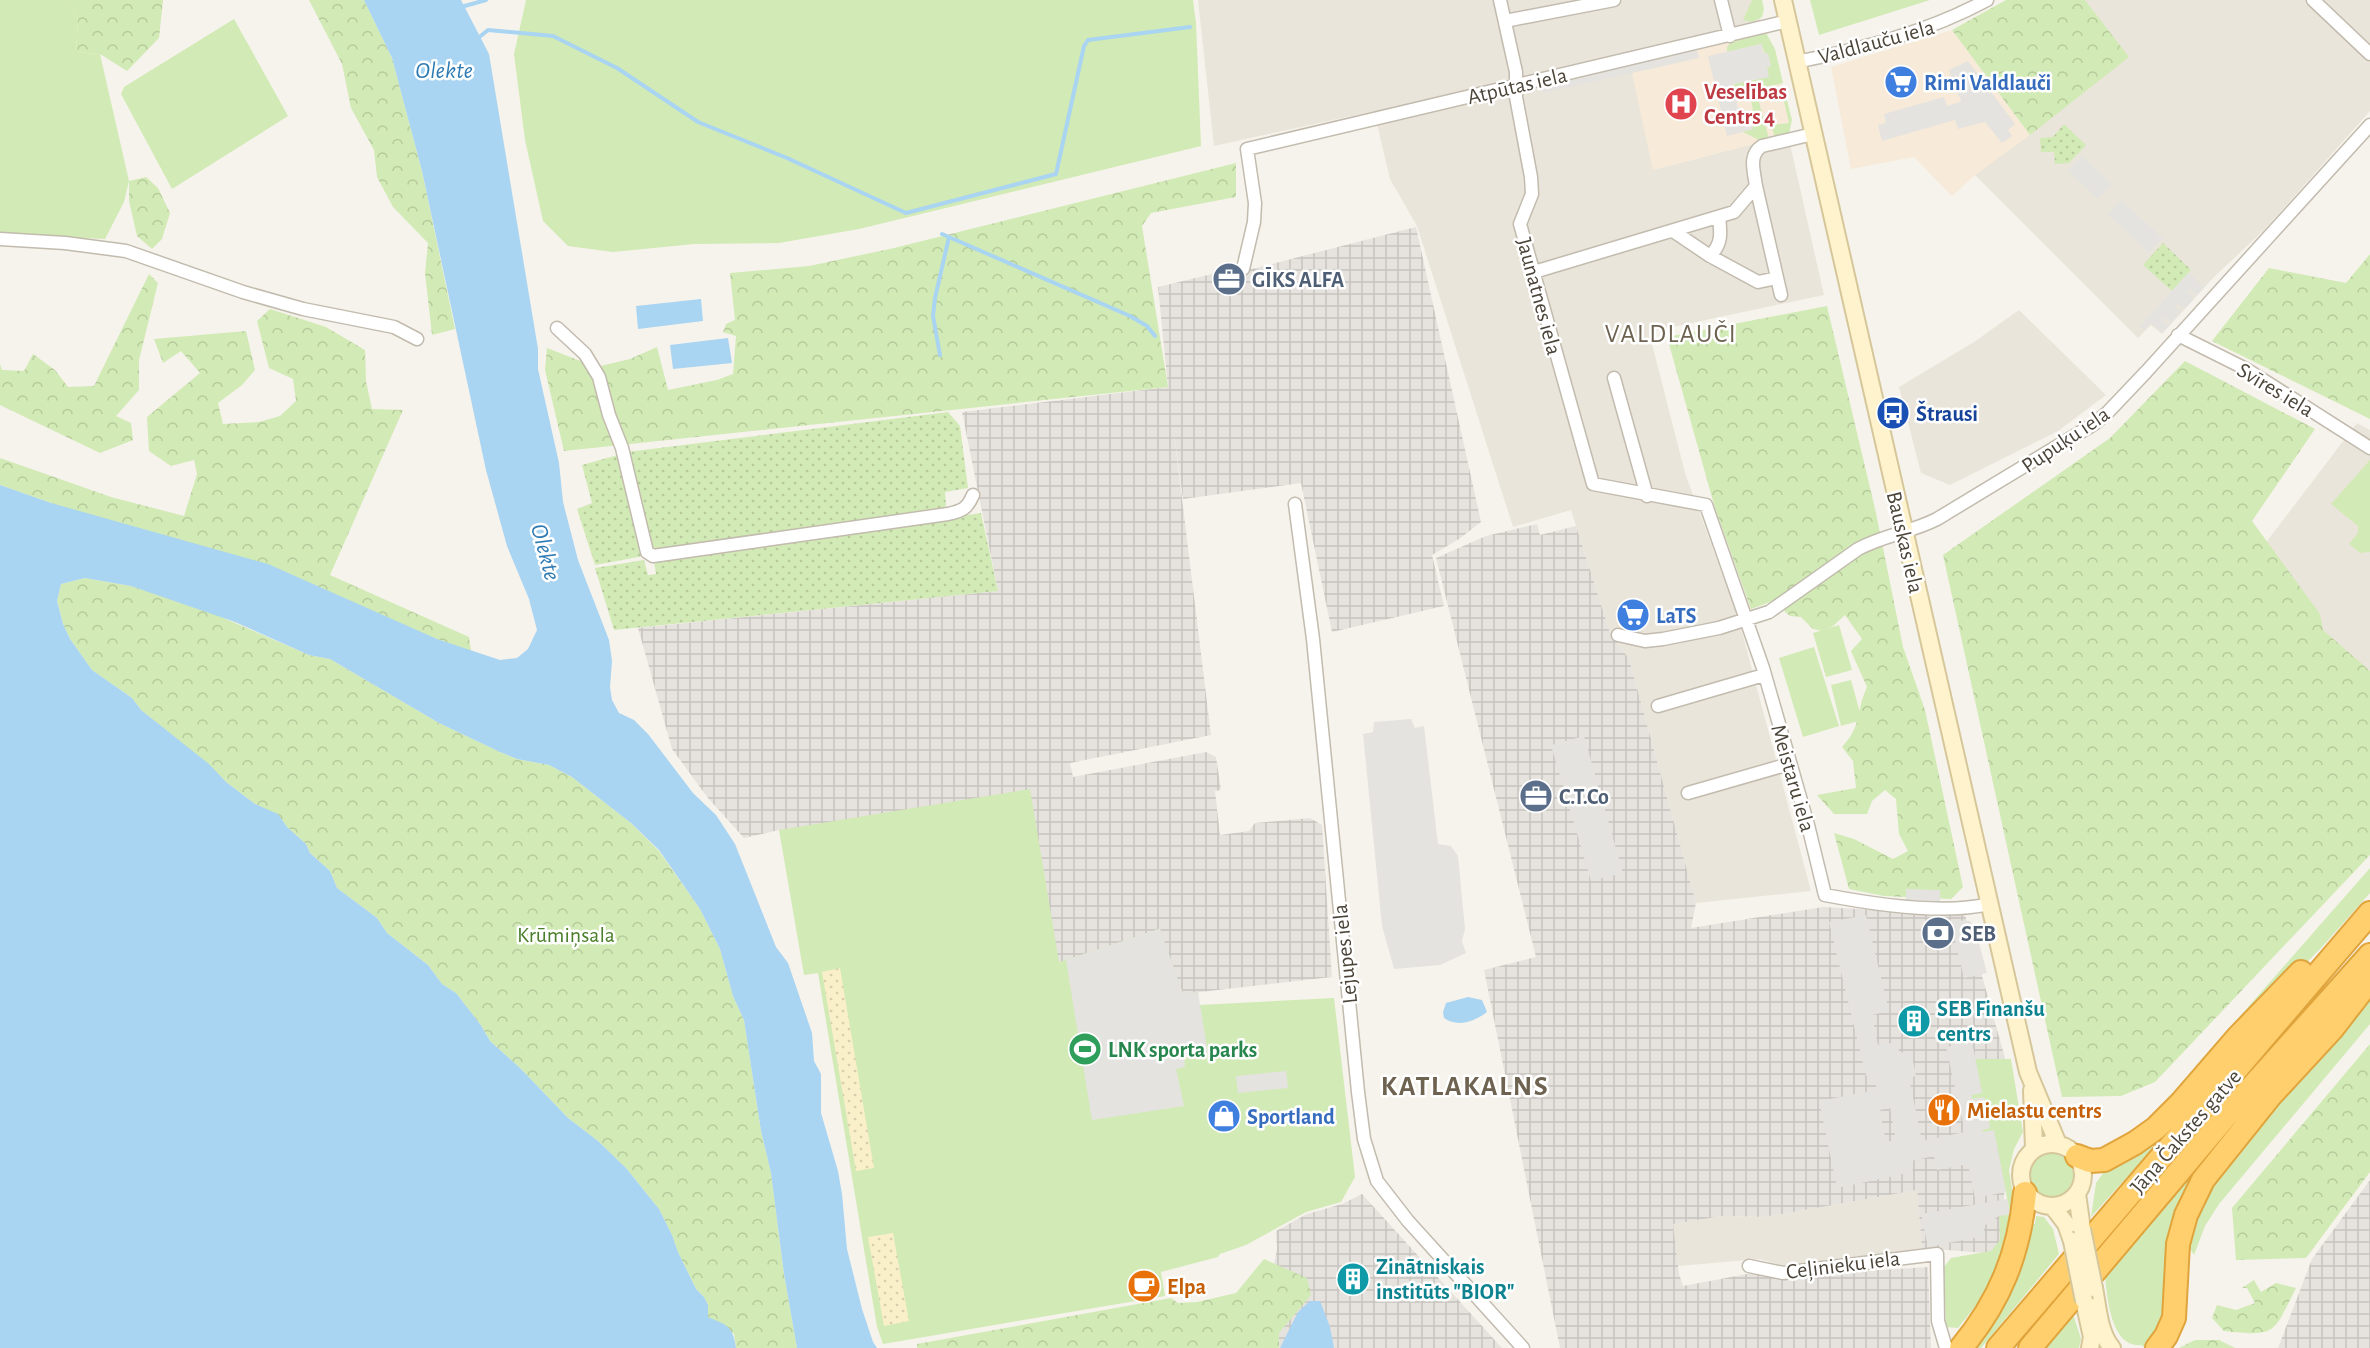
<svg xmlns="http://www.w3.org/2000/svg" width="2370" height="1348" font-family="'Alegreya Sans',sans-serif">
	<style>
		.residential { fill: #eae5da }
		.commercial { fill: #f7ead8 }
		.industrial { fill: url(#industrial-grid) }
		.grass { fill: #d2eab5 }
		.forest { fill: url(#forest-crowns) }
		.sand { fill: url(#sand-dots) }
		.park { fill: url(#park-dots) }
		.parking { fill: #e5e3e0; fill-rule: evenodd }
		.water { fill: #a9d4f2 }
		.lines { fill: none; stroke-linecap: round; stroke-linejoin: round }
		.stream { stroke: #a9d4f2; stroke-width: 4 }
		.street-casing { stroke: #c2bbae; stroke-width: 15 }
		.secondary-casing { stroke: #d6c79b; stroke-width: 20 }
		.highway-casing { stroke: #e0a43c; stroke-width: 26 }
		.street { stroke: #fff; stroke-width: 12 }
		.secondary { stroke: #fff3cd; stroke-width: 16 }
		.highway { stroke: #ffcf6e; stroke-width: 22 }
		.secondary-bridge-casing { stroke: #d6c79b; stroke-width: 20; stroke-linecap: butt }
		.secondary-bridge { stroke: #fff3cd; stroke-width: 16 }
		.labels { text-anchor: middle; stroke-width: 5; stroke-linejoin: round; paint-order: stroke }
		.street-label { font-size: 22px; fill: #4b4439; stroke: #fff }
		.shop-label { font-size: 22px; font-weight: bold; fill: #366cbe; stroke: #fff; text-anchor: start }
		.health-label { font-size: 22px; font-weight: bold; fill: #be3a42; stroke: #fff; text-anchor: start }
		.service-label { font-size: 22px; font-weight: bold; fill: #4e5e75; stroke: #fff; text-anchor: start }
		.transit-label { font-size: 22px; font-weight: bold; fill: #164399; stroke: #fff; text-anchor: start }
		.park-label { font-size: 22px; fill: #4a7f2a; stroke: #fff }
		.culture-label { font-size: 22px; font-weight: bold; fill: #0d838f; stroke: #fff; text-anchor: start }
		.leisure-label { font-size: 22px; font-weight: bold; fill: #27864d; stroke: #fff; text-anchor: start }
		.food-label { font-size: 22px; font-weight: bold; fill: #c56008; stroke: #fff; text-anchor: start }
		.water-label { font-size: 24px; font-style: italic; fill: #2e7ab2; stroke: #fff }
		.quarter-label { font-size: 26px; letter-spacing: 1.5px; fill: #6e6250; stroke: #fff }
		.district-label { font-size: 28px; font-weight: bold; letter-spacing: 1.5px; fill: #6e6250; stroke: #fff }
	</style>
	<defs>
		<pattern id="industrial-grid" width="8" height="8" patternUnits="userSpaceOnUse" patternTransform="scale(1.5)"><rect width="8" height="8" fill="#e6e2dd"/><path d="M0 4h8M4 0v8" fill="none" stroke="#c7c3be"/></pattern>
		<pattern id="forest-crowns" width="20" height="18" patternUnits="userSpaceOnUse" patternTransform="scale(1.5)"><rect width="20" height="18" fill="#d2eab5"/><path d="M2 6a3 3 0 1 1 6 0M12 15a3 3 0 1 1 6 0" fill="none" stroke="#b6ca9c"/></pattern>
		<pattern id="sand-dots" width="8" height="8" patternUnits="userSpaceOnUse" patternTransform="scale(1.5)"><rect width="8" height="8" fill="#f9efc9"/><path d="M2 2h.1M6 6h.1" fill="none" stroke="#d7cead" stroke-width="1.8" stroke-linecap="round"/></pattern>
		<pattern id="park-dots" width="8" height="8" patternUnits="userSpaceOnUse" patternTransform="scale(1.5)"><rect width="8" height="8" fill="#d2eab5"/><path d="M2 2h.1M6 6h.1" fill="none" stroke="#b6ca9c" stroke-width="1.8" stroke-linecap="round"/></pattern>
	</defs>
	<rect width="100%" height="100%" fill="#f6f3ec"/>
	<path class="residential" d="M1198,0h558l5,23 -108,147 135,-35 36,160 -175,37 36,141 53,144 73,274 -115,12 -67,-244 -19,-26 -39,-123 -58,17 -96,-301 -27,-47 -16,-68 -160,35z
		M2085,0h285v111l-105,118 -52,49 -51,56 -11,-9 -13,13 -163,-163 153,-118z
		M2019,310l87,85 -48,36 -108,54 -29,-12 -22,-86 75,-45z
		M2357,423l13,7v242l-125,-102z
		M1917,1190l5,58 -139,18 -23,-7 -82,7 -6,-42 50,-8 43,1z"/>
	<path class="commercial" d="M1761,23l12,28 17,69 -2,15 -135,35 -25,-115z
		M1952,30l78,105 -55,40 -23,21 -38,-39 -63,12 -20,-102z"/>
	<path class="industrial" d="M1416,227l65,295 -22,17 -27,16 12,51 -112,26 -31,-149 -118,16 -10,-74 38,310 -141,28 3,14 133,-25 10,5 5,33 -6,1 5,44 29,-4 6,-8 55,-5 12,7 10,152 -149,17 -24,-65 -100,34 -280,-133 -35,8 -36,-40 -36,-49 -34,-121 360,-37 -36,-179 206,-25 -10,-100 75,-18h19z
		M1537,524l3,11 36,-9 34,107 19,26 67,244 -5,25 132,-21 142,8 45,161 -7,145 -2,20 -4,13 -75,-6 -5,-58 -152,27 -43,-1 -49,8 6,50 4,12 64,-12 39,2 142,-9 3,81h-371l-76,-378 52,-13 -100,-399 50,-22z
		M2370,1180v168h-92l34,-89z
		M1362,1194l140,154h-242l17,-100 -1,-17 31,-17 35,-10z"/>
	<path class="grass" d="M0,0h69l9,20 -2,32 24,2 29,127 -5,21 -19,37 -105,-5z
		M526,0h667l3,23 5,123 -342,83 -80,14 -85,1 -81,8 -45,-6 -25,-25 -18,-81 -11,-86z
		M1752,0h10l2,9 -2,8 -10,5 -9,-2z
		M1810,0h120l-111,35z
		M234,19l54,97 -116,73 -51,-95 3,-7z
		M1766,33l9,16 8,34 -27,6 -21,-1 -1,-4 34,-7 -2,-10h4l-9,-23 -34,8v-5l4,-5z
		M1784,88l8,32 -3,14 -14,4 -4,-13 18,-2 -8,-34z
		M1743,93l14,2 12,44 -10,1 -16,-8 10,-3 -4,-18 4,-1 -3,-14 -13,3 -1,-5z
		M2370,460v92l-10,1 -11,-9 9,-11v-7l-27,-22z
		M1839,625l13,45 -26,7 -13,-44z
		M1814,647l25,79 -36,11 -24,-79z
		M1851,680l11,40 -21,6 -10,-41z
		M1030,789l29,173 101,-33 23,65 15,-2 1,13 135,-7 21,179 -14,25 -35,10 -60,33 -26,9 -2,3 -57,15 4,24 -282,48 -6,-17 -59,-354 -14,2 -25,-145z
		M2370,868v25l-49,55 -187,189z
		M2370,984v40l-151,180 -14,22 -11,29 -5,-8 -1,-6 19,-55z
		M1975,1059h36l12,73 -9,17 -5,21 5,31 -1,8 -20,69 -9,17 -26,33 -12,-1 -2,-60 7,-9 40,-7 9,-11 -1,-24 11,-2 -16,-83 -11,2 -1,-3 8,-2 -6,-30 -12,2 -1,-5 11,-3z
		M2189,1108l-98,109 5,-34 10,-14z
		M2225,1136c-5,9 -14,18 -18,27 -20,51 -25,146 -61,185l-5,-3c-30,3 -34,-48 -36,-69z
		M2029 1174a23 23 0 1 1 46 0a23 23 0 1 1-46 0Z
		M2036,1216l8,1 9,12 6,25 -78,94h-8l57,-124h5z
		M2073,1314l8,25 -2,9h-35z"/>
	<path class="forest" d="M69,0h94l-4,38 -32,33 -27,-17 -24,-2 2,-32z
		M309,0h55l28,58 30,113 33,158 -23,6 -7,-62 3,-30 -35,-36 -16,-30 -3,-27 -23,-42 -9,-44z
		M2006,0h79l44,57 -99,78 -78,-105z
		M1236,163v34l-85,16 -9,13 26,161 -604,64 -19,-81 2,-22 49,19 34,-8 27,-12 11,43 49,-10 16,-6 3,-38 -13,-4 3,-8 9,-4 -5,-47 79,-7 85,-18z
		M146,177l12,11 12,25 -8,26 -10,10 -15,-13 -8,-35v-20z
		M2370,254v165l-158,-78 57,-73 77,15z
		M149,274l9,9 -19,77v30l-23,26 15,7 2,17 -33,13 -100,-48v-41l2,6 22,1 9,-17 22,16 13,17 26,-1z
		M1827,306l49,207 27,134 22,63 38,177 -12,12 -67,-3 -35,-7 -15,-56 20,6 39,20 15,-8 -9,-17 -3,-35 -11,-9 -13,11 -5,13h-33l-17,-19 39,-7 -3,-27 -11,-14c21,-23 13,-34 25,-60l-16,-36 11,-12 -17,-24 -12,11 -11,5 -9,-2 -12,-12 -11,-1 -17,-15 -22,8 -36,-101 -48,-171z
		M270,309l56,18 39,23 1,31 6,28 31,1 -73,165 139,62 2,14 -471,-166v-27l111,39 73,19 13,-42 -3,-14 -23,6 -22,-15 -2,-34 53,-44 -19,-22 -18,12 -9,-24 92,-8 9,39 -13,15 -24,18 5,21 36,-2 21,-6 16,-15 -3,-22 -24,-11 -12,-47z
		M2185,361l130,68 -63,92 68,93 3,16 47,41v184l-215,227 -34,14 -59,1 -119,-542 167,-117z
		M85,578l46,8 67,21 111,48 21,4 109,64 61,29 17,7 32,6 23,12 59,46 28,28 41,58 20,40 13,47 11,24 17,111 10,42 13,101 13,74h-61l-2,-14 -26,-17v-12l-4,-8 -8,-8 -18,-37 -6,-17 -13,-26 -33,-41 -28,-27 -30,-23 -48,-50 -30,-27 -10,-17 -24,-31 -14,-9 -14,-19 -41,-32 -10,-15 -40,-30 -7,-17 -20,-18 -4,-9 -19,-17 -9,-12 -23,-11 -29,-22 -18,-18 -67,-54 -9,-12 -40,-28 -22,-31 -7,-15 -6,-23 4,-17z
		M2370,1044v128l-64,86 -70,2 -4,-52z
		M1264,1259l43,19 4,17 -32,38v15h-362v-4l254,-46 7,5 19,-1 39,-9z
		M2254,1280l7,12 15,-9 20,5c-23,45 -18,49 -72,43l-12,-13 5,-13 19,5 19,-7 -8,-15h-5z
		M2195,1340h24l16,8h-56z"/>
	<path class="sand" d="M840,968l34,200 -18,3 -34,-199z
		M893,1233l16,88 -25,5 -16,-89z"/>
	<path class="park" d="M2064,124l22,21 -17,18 -14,1 -1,-12h-13l-1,-14 13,-1z
		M2163,243l28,27 -19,21 -29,-26z
		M948,412l12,14 8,62 -23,4 1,13 -2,3 -291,42 -26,-98z
		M618,455l26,101 -49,9 -18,-56 15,-6 -10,-38z
		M981,513l17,78 -384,39 -19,-62 49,-8 4,15 8,-1 -2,-13z"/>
	<path class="parking" d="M1762,44l1,9h5l3,14h-4l2,10 -36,7 6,29 10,-2 4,18 -26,7 -19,-80z
		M1697,50l2,8 -156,35 -2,-8z
		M1968,61l47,63 -7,6 4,6 -10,7 -17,-21 -27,7 -3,-9 -73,21 -4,-16 8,-2 -2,-9 60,-17 3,9 13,-4 1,-3 -6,-9 -6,-20z
		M2082,156l30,28 -14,15 -30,-28z
		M2121,200l42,38 -14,15 -41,-39z
		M2188,273l16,14 -7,8 -7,-6 -3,3 7,7 -10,10 -7,-6 -2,3 6,6 -10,11 -7,-6 -2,3 7,6 -7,7 -11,-10 -6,7 -5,-4z
		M1411,719l4,9 9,-2 14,118 13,2 7,10 7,73 -3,12 4,12 -26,12 -46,4 -12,-43 -19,-192 10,-2 1,-10z
		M1584,736l39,137 -32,8 -40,-136z
		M1906,889l34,1v13l-34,-2z
		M1866,915l23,96 -17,4 6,30 20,-3 1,11 12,-2 5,25 -7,2 13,63 43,-9 -19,-85 26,-5 10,51 -10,2v4l12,-2 6,31 -8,2 1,2 11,-2 12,62 -31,6 -7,-34 -31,6 -3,-14 -23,5 2,11 -76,16 -18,-87 58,-11 -3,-14h-8l-37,-154zM1890,1108l6,32 -10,2 -6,-32z
		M1950,920l20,1 5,7 12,45 -23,5z
		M1160,929l23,65 15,-2 10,62 -24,4 1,9 -9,2 8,37 -92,14 -26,-160z
		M1286,1071l2,17 -50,5 -2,-17z
		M2007,1199l3,15 -11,2 -15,10v10l-56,11 -7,-33z"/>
	<path class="water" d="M364,0h97l28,54 49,295v20l21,94 4,39 15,58 31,80 3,21 -2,26 2,13 7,13 15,7 14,14 45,59 23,22 19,29 41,103 12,16 24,70 2,28 7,13v39l17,58 4,23 5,55 15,60 11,33 4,6h-80l-13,-74 -13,-101 -10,-42 -17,-111 -11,-24 -13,-47 -20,-40 -41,-59 -28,-27 -59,-46 -23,-12 -32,-6 -17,-7 -61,-29 -109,-64 -21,-4 -74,-33 -104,-36 -46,-8 -24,6 -4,17 6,23 7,15 22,31 40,28 9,12 68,54 17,18 29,22 23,10 9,13 19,17 4,9 20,18 7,17 40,30 10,15 41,32 14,19 14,9 24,31 10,17 30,27 48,50 30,23 28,27 33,41 13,26 6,17 18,37 8,8 4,8v12c19,8 25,9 28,31h-736v-863l51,18 217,61 169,75 63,21 17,-2 11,-9 9,-19 -8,-31 -22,-53 -21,-76 -64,-299 -30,-113z
		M701,299l2,22 -65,8 -2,-23z
		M728,338l4,25 -59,6 -3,-24z
		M1468,997l14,3 5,12c-12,9 -29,16 -43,6l-1,-6 3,-9z
		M1310,1301h10l10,26 4,21h-54l18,-36z"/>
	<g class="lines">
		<path class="stream" d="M461,7l25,-7
			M477,39l11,-9 65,6 64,32 81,54 89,36 119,55 150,-39 28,-128 4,-6 102,-13
			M942,234l188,82 17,10 8,10
			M940,355l-7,-39 2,-18 14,-61"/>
		<defs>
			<path id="street" d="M1500,0l16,72v25l15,80 1,17 -12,30 73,260 113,21 57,163 45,157 17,70c47,9 119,20 164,9
				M1721,0l9,36
				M2313,0l57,54
				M1505,21l109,-21
				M1796,62c66,-13 132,-30 191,-62
				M1756,186l25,109
				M1673,231l37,25 48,26 19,-4
				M0,239l65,4 61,8 117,41 60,17 91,18 23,12
				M1710,256c12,-12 11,-22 9,-39
				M1243,269l11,-47 1,-19 -8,-54 541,-128
				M1534,272l200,-60 22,-26c-2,-15 -8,-31 6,-40l51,-12
				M557,328l28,26 14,23 10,38 13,33 25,104 6,4 295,-42c14,-3 19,-5 25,-19
				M2178,335l68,34 124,79
				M1614,378l33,118
				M1295,504l18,135 45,453 6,47 13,42 31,40 115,127
				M1618,635l27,6 18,-2 56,-11 50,-16 89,-63c26,-14 54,-17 79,-30l157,-95 14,-12 38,-40 224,-247
				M1658,706l106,-31
				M1688,793l101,-29
				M1749,1266l34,7 154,-19 1,67 8,27"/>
			<path id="secondary" d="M1783,0l245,1072 30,72
				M2032,1090l2,59
				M2021 1175a31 31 0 1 1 62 0a31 31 0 1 1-62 0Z
				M2077,1194l5,35
				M2053,1207l13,17 6,17
				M2094,1288c4,20 5,45 18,60
				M2084,1301l8,36 -2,11"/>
			<path id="highway" d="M2077,1156l13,5 14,-1 31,-17 21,-15 25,-25 57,-66 63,-65
				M1961,1348c39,-47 58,-94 64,-155
				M1998,1348l372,-435
				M2030,1348l195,-231 145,-162
				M2157,1348l9,-12 8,-18 4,-74 8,-29 17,-35 68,-85 61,-66 38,-49"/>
		</defs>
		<use href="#street" class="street-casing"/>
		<use href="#secondary" class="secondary-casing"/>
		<use href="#highway" class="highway-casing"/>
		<use href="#street" class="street"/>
		<use href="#secondary" class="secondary"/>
		<use href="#highway" class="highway"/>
		<defs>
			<path id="secondary-bridge" d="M2082,1229l12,59
				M2072,1241l12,60"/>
		</defs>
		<use href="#secondary-bridge" class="secondary-bridge-casing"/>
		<use href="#secondary-bridge" class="secondary-bridge"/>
	</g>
	<defs>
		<symbol id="supermarket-disc" viewBox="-11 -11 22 22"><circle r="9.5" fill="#3f7fe0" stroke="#fff"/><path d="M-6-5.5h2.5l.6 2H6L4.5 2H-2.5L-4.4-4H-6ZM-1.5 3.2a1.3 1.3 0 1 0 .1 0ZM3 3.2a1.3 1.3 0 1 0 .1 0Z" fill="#fff"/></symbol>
		<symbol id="hospital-disc" viewBox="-11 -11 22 22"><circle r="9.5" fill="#e0444e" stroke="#fff"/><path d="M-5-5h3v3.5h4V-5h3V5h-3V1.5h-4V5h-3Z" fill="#fff"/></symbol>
		<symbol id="office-disc" viewBox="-11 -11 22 22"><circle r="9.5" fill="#5c6f8a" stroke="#fff"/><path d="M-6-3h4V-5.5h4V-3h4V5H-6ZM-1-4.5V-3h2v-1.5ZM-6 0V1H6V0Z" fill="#fff"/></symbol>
		<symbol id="bus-disc" viewBox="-11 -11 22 22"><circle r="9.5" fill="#1a4fb4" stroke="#fff"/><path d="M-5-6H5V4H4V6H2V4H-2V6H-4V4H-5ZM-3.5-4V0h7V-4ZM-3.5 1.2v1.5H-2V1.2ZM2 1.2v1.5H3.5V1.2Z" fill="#fff"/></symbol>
		<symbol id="bank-disc" viewBox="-11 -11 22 22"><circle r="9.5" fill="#5c6f8a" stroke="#fff"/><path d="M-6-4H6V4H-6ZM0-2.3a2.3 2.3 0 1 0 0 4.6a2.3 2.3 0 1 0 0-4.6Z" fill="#fff"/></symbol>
		<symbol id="building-disc" viewBox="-11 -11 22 22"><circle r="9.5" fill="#0f9aa8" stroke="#fff"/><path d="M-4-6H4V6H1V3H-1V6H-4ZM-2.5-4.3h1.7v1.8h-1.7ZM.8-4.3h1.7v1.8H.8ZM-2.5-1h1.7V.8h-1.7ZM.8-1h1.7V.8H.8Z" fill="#fff"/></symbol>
		<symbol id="stadium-disc" viewBox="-11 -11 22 22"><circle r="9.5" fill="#2e9e5b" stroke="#fff"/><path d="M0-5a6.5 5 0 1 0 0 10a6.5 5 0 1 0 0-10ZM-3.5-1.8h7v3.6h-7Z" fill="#fff"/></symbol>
		<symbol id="restaurant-disc" viewBox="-11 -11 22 22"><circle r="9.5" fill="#e8710a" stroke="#fff"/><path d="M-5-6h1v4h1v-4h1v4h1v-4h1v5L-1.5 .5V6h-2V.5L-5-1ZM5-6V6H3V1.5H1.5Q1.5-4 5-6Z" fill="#fff"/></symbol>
		<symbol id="shop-disc" viewBox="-11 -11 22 22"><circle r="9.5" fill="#3f7fe0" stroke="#fff"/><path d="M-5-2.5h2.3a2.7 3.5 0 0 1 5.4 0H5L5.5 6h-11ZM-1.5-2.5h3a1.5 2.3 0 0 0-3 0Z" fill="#fff"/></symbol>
		<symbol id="cafe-disc" viewBox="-11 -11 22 22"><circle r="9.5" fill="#e8710a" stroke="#fff"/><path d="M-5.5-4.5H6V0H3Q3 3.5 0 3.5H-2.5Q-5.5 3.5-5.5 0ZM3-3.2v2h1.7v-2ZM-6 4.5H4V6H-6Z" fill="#fff"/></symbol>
	</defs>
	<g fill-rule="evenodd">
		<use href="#supermarket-disc" x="1882" y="63" width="38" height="38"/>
		<use href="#hospital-disc" x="1662" y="85" width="38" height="38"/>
		<use href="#office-disc" x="1210" y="260" width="38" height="38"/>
		<use href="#bus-disc" x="1874" y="394" width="38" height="38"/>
		<use href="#supermarket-disc" x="1614" y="596" width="38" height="38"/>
		<use href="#office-disc" x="1517" y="777" width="38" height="38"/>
		<use href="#bank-disc" x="1919" y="914" width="38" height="38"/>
		<use href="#building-disc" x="1895" y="1002" width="38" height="38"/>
		<use href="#stadium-disc" x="1066" y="1030" width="38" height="38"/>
		<use href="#restaurant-disc" x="1925" y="1091" width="38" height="38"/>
		<use href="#shop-disc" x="1205" y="1097" width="38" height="38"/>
		<use href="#building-disc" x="1334" y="1260" width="38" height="38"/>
		<use href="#cafe-disc" x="1125" y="1267" width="38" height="38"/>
	</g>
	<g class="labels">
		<g class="street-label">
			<text transform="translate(1876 41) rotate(-15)" y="8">Valdlauču iela</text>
			<text transform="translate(1517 85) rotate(-13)" y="8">Atpūtas iela</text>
			<text transform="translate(1540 296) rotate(75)" y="8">Jaunatnes iela</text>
			<text transform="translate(2276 389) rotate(31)" y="8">Svīres iela</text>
			<text transform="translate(2065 439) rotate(-34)" y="8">Pupuķu iela</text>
			<text transform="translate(1906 542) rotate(77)" y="8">Bauskas iela</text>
			<text transform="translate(1794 778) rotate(74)" y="8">Meistaru iela</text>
			<text transform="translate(1344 954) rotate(-96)" y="8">Lejupes iela</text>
			<text transform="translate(2185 1131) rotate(-49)" y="8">Jāņa Čakstes gatve</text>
			<text transform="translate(1843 1264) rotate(-7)" y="8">Ceļinieku iela</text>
		</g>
		<g class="shop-label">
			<text x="1924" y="90">Rimi Valdlauči</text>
			<text x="1656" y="623">LaTS</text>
			<text x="1247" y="1124">Sportland</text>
		</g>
		<g class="health-label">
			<text x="1704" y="99">Veselības<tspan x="1704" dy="25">Centrs 4</tspan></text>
		</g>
		<g class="service-label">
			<text x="1252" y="287">GĪKS ALFA</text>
			<text x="1559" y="804">C.T.Co</text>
			<text x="1961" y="941">SEB</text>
		</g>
		<g class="transit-label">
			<text x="1916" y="421">Štrausi</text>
		</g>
		<g class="park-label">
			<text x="566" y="942">Krūmiņsala</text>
		</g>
		<g class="culture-label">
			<text x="1937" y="1016">SEB Finanšu<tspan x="1937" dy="25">centrs</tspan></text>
			<text x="1376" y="1274">Zinātniskais<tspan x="1376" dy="25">institūts "BIOR"</tspan></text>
		</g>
		<g class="leisure-label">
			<text x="1108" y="1057">LNK sporta parks</text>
		</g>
		<g class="food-label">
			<text x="1967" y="1118">Mielastu centrs</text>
			<text x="1167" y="1294">Elpa</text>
		</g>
		<g class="water-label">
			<text x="444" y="78">Olekte</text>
			<text transform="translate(546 552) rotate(75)" y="8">Olekte</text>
		</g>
		<g class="quarter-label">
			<text x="1671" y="342">VALDLAUČI</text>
		</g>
		<g class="district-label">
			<text x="1465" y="1095">KATLAKALNS</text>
		</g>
	</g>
</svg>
